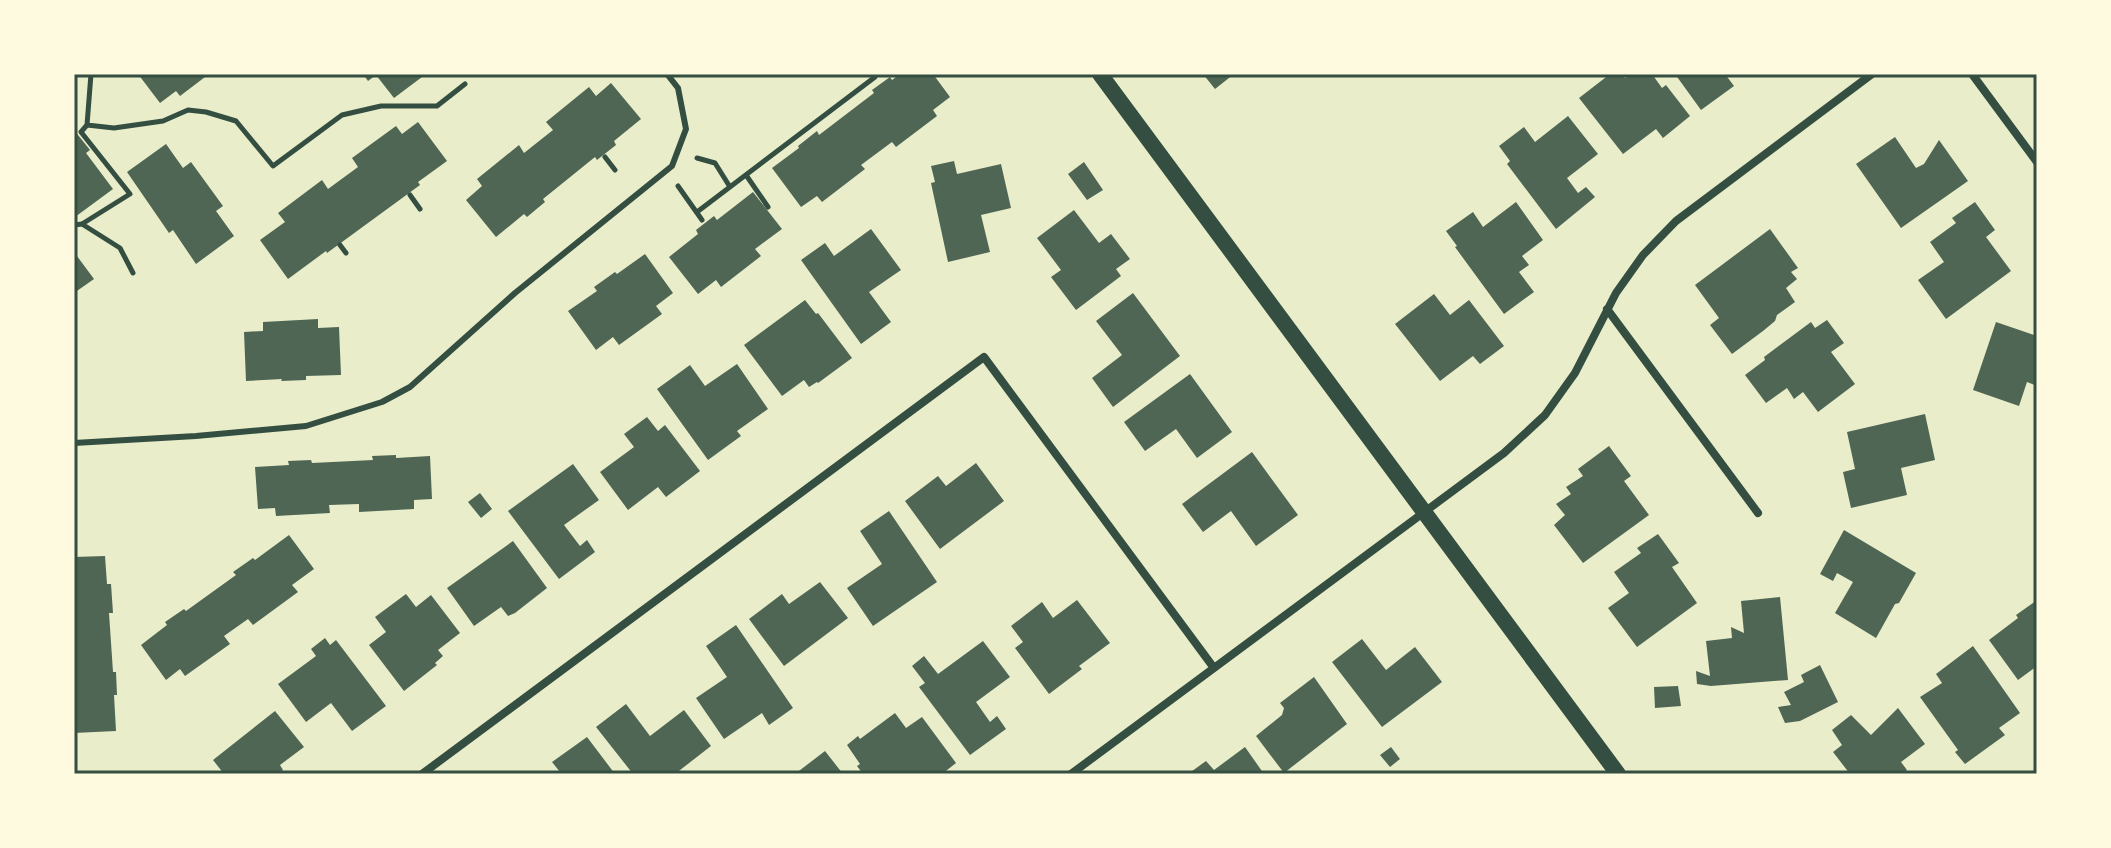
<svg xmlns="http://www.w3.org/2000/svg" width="2111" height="848" font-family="'Fira Sans',sans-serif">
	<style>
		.building { fill: #4f6655 }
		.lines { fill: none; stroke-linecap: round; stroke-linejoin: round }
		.path { stroke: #344e41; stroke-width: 5 }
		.service { stroke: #344e41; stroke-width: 6 }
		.minor { stroke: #344e41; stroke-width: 8 }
		.secondary { stroke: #344e41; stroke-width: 16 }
		.neatline { fill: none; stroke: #344e41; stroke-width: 3 }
	</style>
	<rect width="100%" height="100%" fill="#e9edc9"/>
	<path class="building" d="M138,74h71l-29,22 -4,-5 -16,12z
		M363,74h63l-32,24 -18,-23 -8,6z
		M900,74h33l17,23 -17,13 4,6 -41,31 -4,-5 -31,23 4,4 -43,33 -5,-6 -16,11 -29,-39 27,-20 -1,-2 19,-15 2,4 55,-42 -2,-3 18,-13 2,3z
		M1203,74h31l-19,15z
		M1610,74h12l3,4 6,-4h21l10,14 4,-3 24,31 -27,22 -7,-9 -33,25 -44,-56z
		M1675,74h50l9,12 -33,24z
		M611,83l30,36 -27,22 2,4 -19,15 -2,-3 -52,42 2,3 -18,15 -3,-3 -28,23 -30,-37 16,-14 -5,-7 42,-34 5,8 29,-23 -7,-8 43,-35 7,9z
		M1568,116l30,38 -31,24 11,15 8,-6 9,10 -39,32 -49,-65 3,-3 -11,-15 25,-19 11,15z
		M418,122l29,39 -29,21 2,3 -93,68 -1,-2 -38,28 -28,-39 25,-18 -7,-9 44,-33 6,9 30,-22 -6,-9 44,-32 6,8z
		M74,130l16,20 -4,3 27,36 -38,28z
		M1895,137l21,31 8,-4 15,-24 29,41 -67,47 -45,-64z
		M166,144l17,24 8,-6 32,44 -7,5 18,25 -38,28 -23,-34 -4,3 -42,-61z
		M954,161l3,13 44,-10 10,44 -30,7 9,37 -42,10 -17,-79 4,-1 -4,-16z
		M1084,162l19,28 -16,10 -19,-26z
		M753,192l29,37 -27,20 6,7 -40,31 -5,-7 -18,14 -29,-37 29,-23 -2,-4 18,-14 3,4z
		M1516,202l27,38 -21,16 7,9 -10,7 15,20 -30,22 -49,-67 2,-1 -11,-15 27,-19 10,15z
		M1975,202l20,28 -9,7 25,34 -65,48 -28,-39 26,-18 -14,-20 26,-19 -4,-5z
		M1074,210l25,33 12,-9 19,25 -14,10 5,7 -45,34 -25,-33 10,-7 -24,-32z
		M871,229l30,41 -32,22 22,30 -30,22 -60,-84 24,-17 9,13z
		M1770,229l28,39 -7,4 6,7 -11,9 9,14 -18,13 -2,6 -12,10 -31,23 -22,-29 9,-7 -24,-33z
		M74,252l20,27 -20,14z
		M645,254l28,39 -17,13 6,8 -43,31 -6,-8 -17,13 -28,-39 29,-20 -3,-4 21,-15 2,2z
		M1133,293l47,63 -67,51 -21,-29 30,-23 -26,-34z
		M1434,294l16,21 19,-15 35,46 -24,18 -7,-8 -33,25 -45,-57z
		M805,300l11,14 2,-1 34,45 -34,25 -1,-1 -8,5 -5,-7 -22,16 -38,-51z
		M318,319v9l21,-1 2,48 -35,1v4l-25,1 1,-2 -36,2 -2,-49 19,-1v-9z
		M1827,320l17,23 -13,9 24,32 -37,28 -15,-20 -9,7 -7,-11 -21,15 -21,-28 20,-15 -1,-3 47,-35 4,6z
		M1996,322l41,14v50l-10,-4 -8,24 -46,-16z
		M737,364l31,45 -31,22 4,5 -33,24 -51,-71 33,-24 15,21z
		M1190,374l42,58 -35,26 -21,-29 -31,22 -21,-29z
		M1925,414l10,46 -34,8 6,27 -56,13 -8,-36 12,-3 -8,-37z
		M647,417l11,14 7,-6 35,46 -34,26 -8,-10 -30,23 -28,-38 34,-25 -10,-13z
		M1609,446l22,30 -7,5 25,34 -66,48 -29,-38 11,-10 -9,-11 15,-10 -5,-7 17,-11 -5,-7z
		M1252,452l46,63 -42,31 -25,-35 -28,21 -21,-28z
		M396,455v3l34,-2 2,43 -18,1v9l-55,3v-8l-30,1 1,8 -54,3 -1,-8 -17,1 -3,-42 34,-2 -1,-4 23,-1 1,3 61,-3 -1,-4z
		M976,463l28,38 -64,48 -35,-48 33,-25 8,10z
		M573,464l26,36 -35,25 16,21 7,-6 8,12 -36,27 -51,-68z
		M480,493l12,16 -11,9 -13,-16z
		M889,511l48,71 -64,44 -26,-38 35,-24 -22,-33z
		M1844,530l72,43 -17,30 -4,1 -19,34 -41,-25 18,-31 -16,-9 -4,8 -13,-7z
		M1658,534l21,29 -7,4 25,36 -60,44 -29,-39 21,-15 -15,-21 27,-19 -4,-5z
		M289,535l25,34 -22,16 6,7 -45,33 -5,-6 -24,17 6,8 -45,32 -5,-7 -14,11 -25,-35 26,-20 -2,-3 19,-13 2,2 50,-36 -3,-3 20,-14 2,2z
		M513,541l34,47 -32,25 -7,3 -7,-9 -27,19 -27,-38z
		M105,556l2,28h4l2,29h-4l4,59h3l1,23h-3l2,36 -42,2v-176z
		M820,582l28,36 -64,48 -35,-47 33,-25 7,10z
		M406,594l10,13 15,-12 29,38 -22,17 5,6 -8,7 2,2 -33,26 -35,-46 17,-13 -11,-15z
		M1780,597l8,83 -77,6 -14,-2 -1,-13 14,5 -4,-35 26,-3 -1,-11 13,6 -3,-32z
		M1077,600l33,43 -31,23 3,3 -33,25 -34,-46 8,-6 -12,-16 31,-24 11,16z
		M2037,600v66l-19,14 -29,-40 29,-22 -2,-3z
		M736,625l57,83 -24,17 -7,-12 -38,26 -28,-41 31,-21 -21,-31z
		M325,638l5,7 6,-5 50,66 -34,25 -21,-28 -25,19 -28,-38 38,-28 -5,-7z
		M1362,639l24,31 29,-23 27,35 -60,45 -50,-65z
		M983,641l27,36 -34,25 14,20 7,-6 9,13 -36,26 -51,-68 6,-4 -13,-17 12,-10 14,18z
		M1973,646l47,67 -21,15 6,7 -40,29 -10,-12 3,-2 -38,-53 22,-14 -6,-9z
		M1820,665l18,37 -38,19 -15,2 -7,-16 13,-2 -7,-13 20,-10 -3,-7z
		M1314,677l33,47 -63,49 -28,-37 26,-21 2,-7 -4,-5z
		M1678,686l3,20 -26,2 -1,-21z
		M626,704l24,32 34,-26 27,36 -36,28h-42l-37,-47z
		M1898,708l27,36 -24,18 6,8 -5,4h-52l-17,-22 9,-7 -10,-15 19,-15 20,20z
		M275,711l29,36 -24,18 3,5 -5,4h-54l-11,-14z
		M895,713l11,15 16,-11 34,46 -14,11h-79l-6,-8 3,-2 -13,-19 11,-9 2,3z
		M587,737l28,37h-57l2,-2 -8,-10z
		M1245,747l19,27h-76l18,-13 8,9z
		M1391,747l9,12 -10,8 -10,-12z
		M825,751l18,23h-48z"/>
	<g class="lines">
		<path class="path" d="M91,74l-4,51 27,3 49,-7 25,-11 18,2 30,9 37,45 69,-51 39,-9h56l28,-22
			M605,157l10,13
			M697,158l18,5 15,24
			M746,175l22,32
			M678,186l24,34
			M410,195l10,14
			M697,212l178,-135
			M82,224l38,24 13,25
			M74,225l8,-1 48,-30 -49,-62 6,-7
			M340,245l6,8"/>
		<path class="service" d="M74,443l122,-7 110,-10 76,-24 28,-15 105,-94 157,-127 14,-37 -8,-41 -11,-14"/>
		<path class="minor" d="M1972,74l65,88
			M1607,309l151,204
			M422,774l562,-417 230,311
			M1071,774l433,-321 41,-38 30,-42 41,-80 27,-38 33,-34 196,-147"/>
		<path class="secondary" d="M1100,74l518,700"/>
	</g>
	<rect width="2111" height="848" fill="none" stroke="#fefae0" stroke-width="152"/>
	<rect x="76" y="76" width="1959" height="696" class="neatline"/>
</svg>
